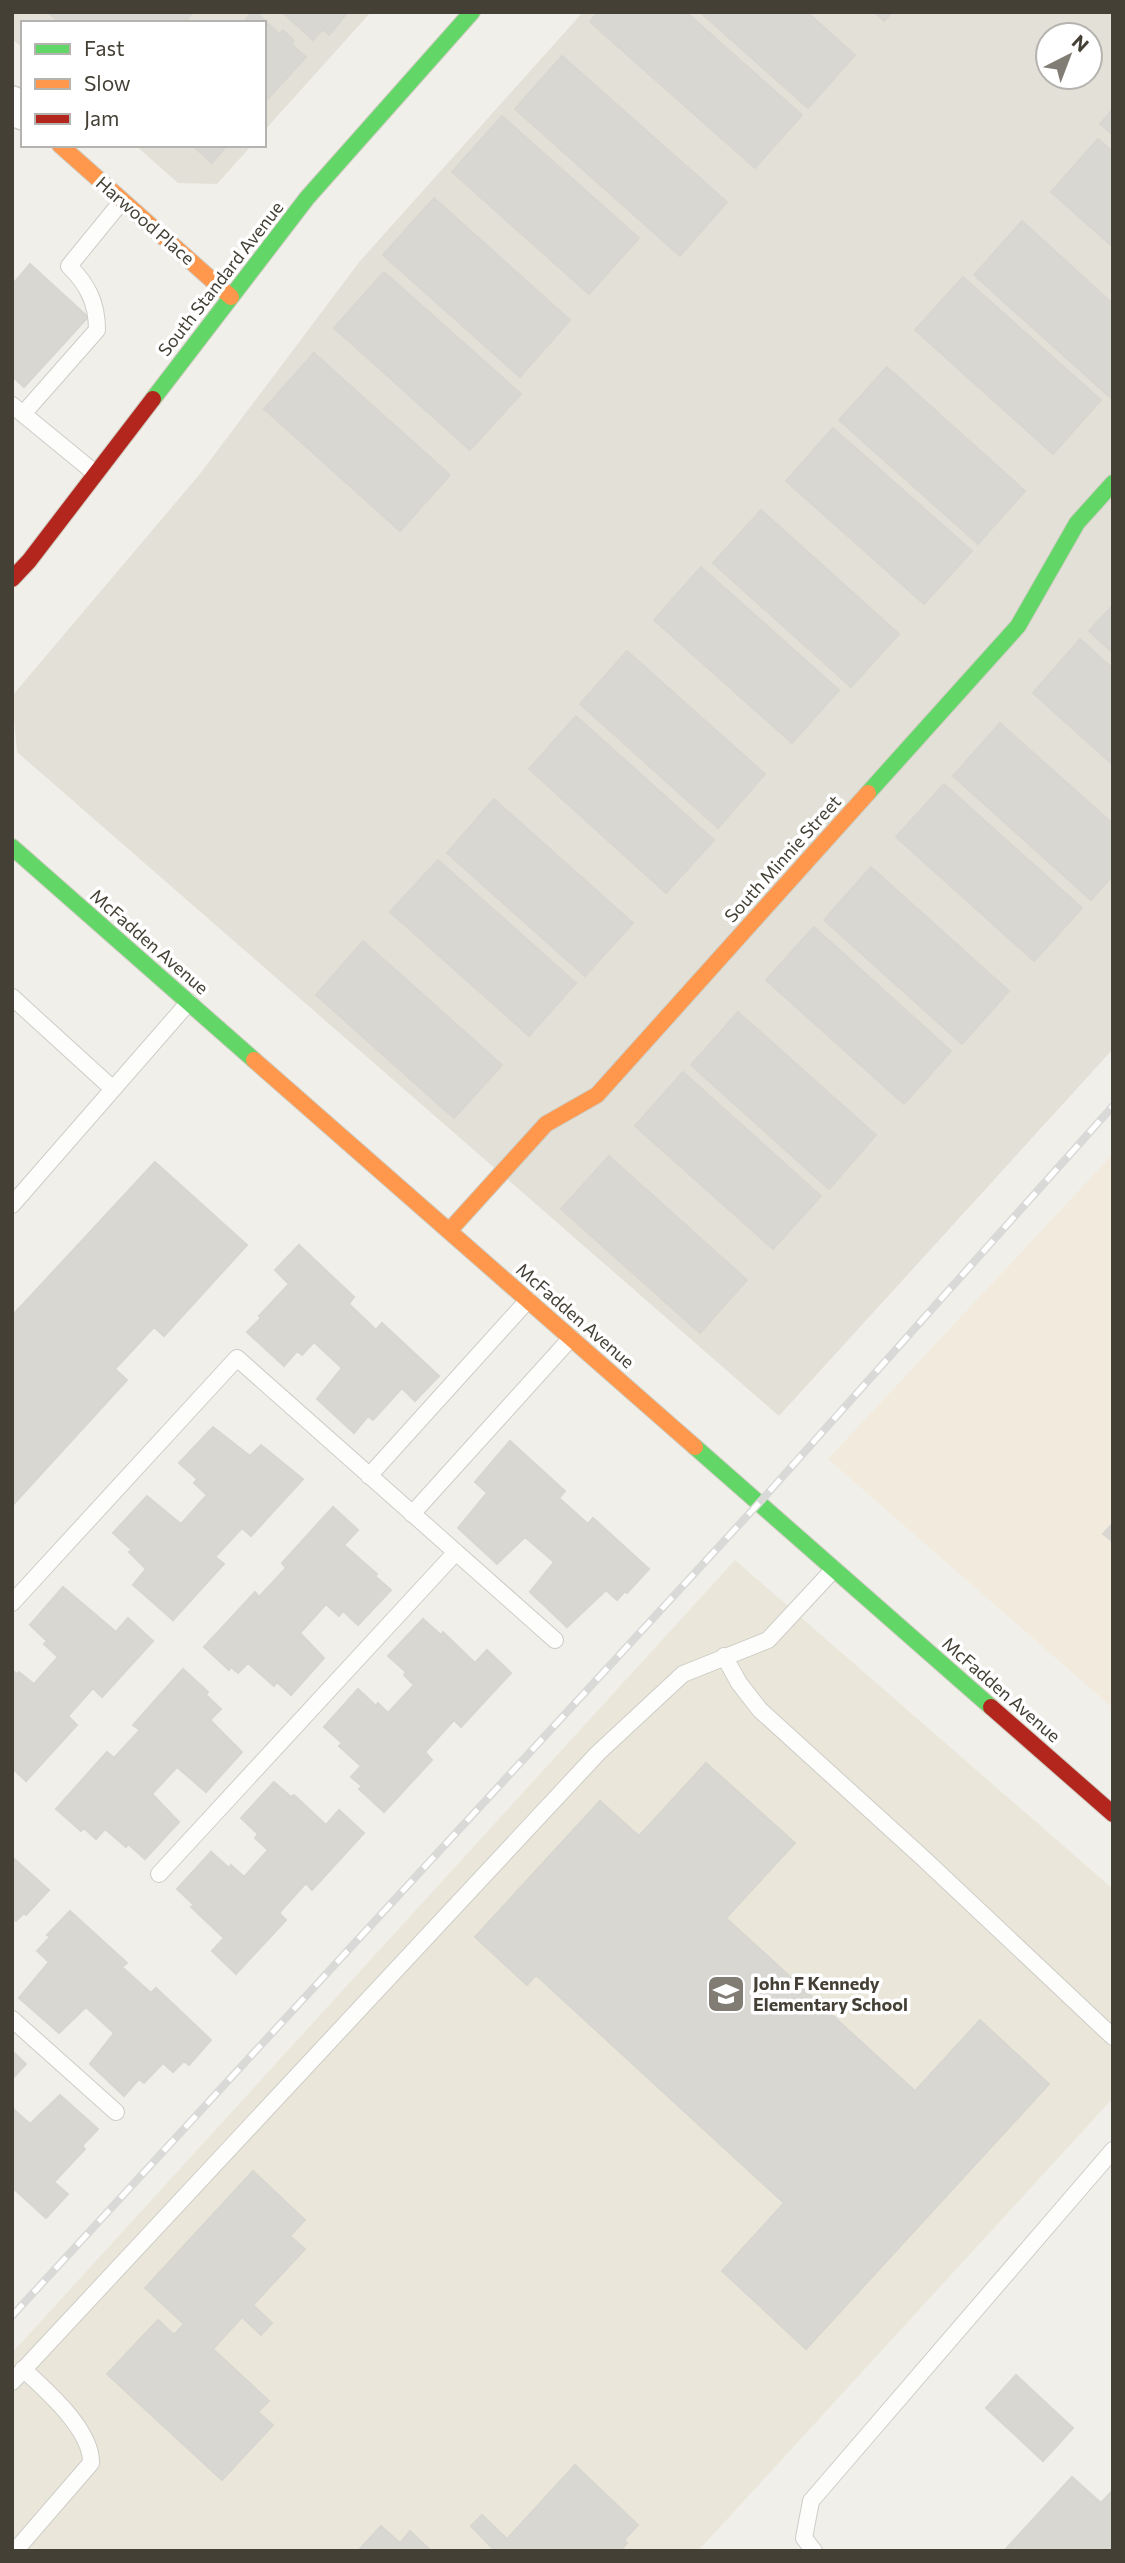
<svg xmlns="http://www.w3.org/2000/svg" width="1125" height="2563" font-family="Commissioner,sans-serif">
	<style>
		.residential { fill: #e3e1d7; fill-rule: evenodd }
		.commercial { fill: #f2ebdd }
		.education { fill: #eae7da }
		.building { fill: #d9d7d2; stroke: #d8d6d0; stroke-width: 2 }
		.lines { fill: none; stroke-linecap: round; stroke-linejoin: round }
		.lane-casing { stroke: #ceccc7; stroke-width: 18 }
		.street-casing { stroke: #ceccc7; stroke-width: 36 }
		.fast-casing { stroke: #ceccc1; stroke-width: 18 }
		.slow-casing { stroke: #ceccc1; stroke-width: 18 }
		.jam-casing { stroke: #ceccc1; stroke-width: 18 }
		.lane { stroke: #fdfdfc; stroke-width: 16 }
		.street { stroke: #fdfdfc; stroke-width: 33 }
		.fast { stroke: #63d668; stroke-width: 16 }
		.slow { stroke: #ff974d; stroke-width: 16 }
		.jam { stroke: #b3261e; stroke-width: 16 }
		.rail-casing { stroke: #d9d9d8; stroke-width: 8 }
		.rail { stroke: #fff; stroke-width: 5; stroke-dasharray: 16; stroke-linecap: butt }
		.labels { text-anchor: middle; stroke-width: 7; stroke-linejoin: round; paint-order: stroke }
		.street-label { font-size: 18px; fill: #454036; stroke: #fff }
		.poi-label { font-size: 18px; font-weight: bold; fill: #454036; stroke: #fff; text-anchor: start }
	</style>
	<rect width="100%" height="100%" fill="#f0efea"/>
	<path class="residential" d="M12,12h359l-107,119v-108h-241v25l-11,-9z
		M583,12h530v1037l-334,367 -762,-664 -5,-56 187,-221 161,-214zM1048,35h42v42h-42z
		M135,145h117l-35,39 -39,-1z"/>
	<path class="commercial" d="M1113,1154v554l-285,-249z"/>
	<path class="education" d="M735,1560l378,329v209l-415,453h-686v-198z"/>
	<path class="building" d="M193,12l-9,11h-124l-11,-10z
		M252,12h4l23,22 4,-4 11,11 -3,3 15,13 -42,46v-80h-21z
		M282,12h66l-19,23 -6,-6 -10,11z
		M598,12h88l116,103 -47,53 -165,-146z
		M700,12h107l48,43 -47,53z
		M875,12h17l-8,9z
		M562,56l165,146 -47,54 -165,-147z
		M1113,109v26l-13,-11z
		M502,116l137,122 -50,56 -137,-122z
		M1098,139l15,13v95l-62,-55z
		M192,145h35l-15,18z
		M434,198l136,122 -50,57 -137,-122z
		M1022,221l91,83 -1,95 -138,-124z
		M30,264l58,53 -64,70 -12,-11v-91z
		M384,272l137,122 -51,56 -136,-122z
		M963,277l138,123 -48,54 -138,-124z
		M314,353l136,122 -50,56 -136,-122z
		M887,367l138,124 -47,53 -139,-124z
		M833,428l139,123 -48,53 -138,-123z
		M761,510l138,124 -48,53 -138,-124z
		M701,567l138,123 -47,53 -138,-123z
		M1113,605v48l-24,-22z
		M1080,639l33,30v96l-80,-72z
		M627,651l138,123 -47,54 -138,-124z
		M576,716l138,124 -48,53 -137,-124z
		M1000,723l113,101v51l-22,25 -138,-124z
		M944,784l138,124 -48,53 -138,-124z
		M494,799l139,124 -48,53 -138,-123z
		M438,860l138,123 -47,53 -139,-124z
		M871,867l138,124 -47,53 -138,-124z
		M814,927l137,124 -47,53 -138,-124z
		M363,941l139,124 -48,53 -138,-123z
		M738,1012l138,123 -47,54 -138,-124z
		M683,1072l138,124 -48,53 -138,-123z
		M609,1156l138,124 -47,53 -139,-124z
		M155,1162l92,83 -83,91 -10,-9 -39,42 12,11 -115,126v-190z
		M299,1245l55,52 -5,7 27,26 6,-7 57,53 -24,25 -13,-13 -29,32 -5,-4 -14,17 -37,-34 25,-31 -28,-26 -12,13 -5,-4 -13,15 -37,-34 14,-14 -2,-2 30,-32 -14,-14z
		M213,1427l37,29 11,-11 42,34 -52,57 -9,-8 -27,29 9,7 -51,56 -40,-35 13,-16 -17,-17 3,-2 -19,-17 34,-37 34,28 26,-29 -13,-12 3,-4 -18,-16z
		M510,1441l55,50 -6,7 29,26 5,-6 56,51 -22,24 -2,-2 -8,9 -11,-10 -39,37 -37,-35 24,-30 -29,-25 -28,27 -39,-36 29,-35 -12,-11z
		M333,1507l25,23 -14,15 33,29 -2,2 16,14 -33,35 -15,-14 -4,5 -13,-12 -26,29 24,25 -33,37 -14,-13 -3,4 -26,-23 -10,10 -7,-6 -2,3 -25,-23 51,-55 4,5 27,-29 -4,-5z
		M1113,1523v19l-10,-8z
		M63,1587l53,45 12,-14 25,23 -51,56 -9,-9 -25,28 9,9 -51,56 -14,-13v-98l5,4 2,-2 15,12 24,-27 -14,-13 3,-3 -17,-16z
		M423,1619l18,16 2,-3 32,31 12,-13 24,23 -50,54 -7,-7 -29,32 7,8 -48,52 -25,-23 3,-3 -11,-9 10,-11 -22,-20 3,-3 -18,-16 34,-38 18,17 2,-3 10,10 26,-28 -10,-10 2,-3 -18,-16z
		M183,1669l25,23 -2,3 15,14 -11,11 32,32 -36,40 -29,-25 -25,27 27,28 -34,37 -17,-15 -2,3 -21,-18 -9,10 -12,-11 -3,3 -25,-22 51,-57 7,6 26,-28 -7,-5z
		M706,1763l89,80 -69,75 189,173 65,-71 69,64 -243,265 -84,-78 62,-68 -248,-228 -9,10 -52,-48 125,-136 39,35z
		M274,1782l17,15 3,-2 32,30 13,-15 25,23 -52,57 -6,-7 -27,30 7,7 -50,54 -24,-23 12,-13 -33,-31 3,-2 -17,-16 34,-37 18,16 2,-3 13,12 24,-27 -13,-12 3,-4 -17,-16z
		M12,1857l37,33 -23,25 -2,-2 -8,8 -4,-3z
		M70,1911l57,52 -5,4 29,26 5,-5 55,52 -22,25 -5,-4 -11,11 -10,-9 -19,20 -5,-4 -15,17 -34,-32 24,-31 -28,-26 -27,26 -40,-35 30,-36 -12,-11 13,-14 -3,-2z
		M12,2051l14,13 -14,15z
		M60,2095l38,34 -16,17 3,3 -31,33 14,12 -22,24 -34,-31v-79l18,16z
		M253,2171l52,49 -15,16 15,13 -52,56 19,18 -11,12 -19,-18 -29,32 56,52 -11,11 15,13 -51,55 -115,-106 51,-54 16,15 10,-11 -39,-36z
		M1016,2375l57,53 -30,33 -57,-53z
		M575,2465l63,60 -14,15 3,3 -7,8h-125l-24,-25 11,-11 25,24z
		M1072,2477l29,26 12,-13v61h-109z
		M381,2526l19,17 10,-12 21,20h-73z"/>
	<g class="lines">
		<defs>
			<path id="lane" d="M12,405l83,68
				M23,414l74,-84c0,-27 -9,-45 -28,-64l53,-65
				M12,997l101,92
				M12,1205l177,-203
				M369,1476l159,-176
				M412,1514l159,-176
				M12,1603l225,-245 318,282
				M724,1656l15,27 21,27 163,148 190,179
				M159,1874l297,-322
				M12,2019l104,93
				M12,2382l586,-629 85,-79 85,-34 66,-71
				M15,2551l76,-88c1,-33 -45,-73 -68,-94
				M814,2551l-10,-13 7,-37 302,-351"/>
			<path id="street" d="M12,103l11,10"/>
			<path id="fast" d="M153,399l154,-201 165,-186
				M868,793l150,-167 59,-103 36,-40
				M12,847l242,213
				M695,1447l296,260"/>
			<path id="slow" d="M60,145l171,152
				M254,1060l441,387
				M449,1231l97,-107 51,-29 271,-302"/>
			<path id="jam" d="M12,579l17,-18 124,-162
				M991,1707l122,107"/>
		</defs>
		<use href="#lane" class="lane-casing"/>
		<use href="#street" class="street-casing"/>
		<use href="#fast" class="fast-casing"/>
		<use href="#slow" class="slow-casing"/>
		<use href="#jam" class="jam-casing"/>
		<use href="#lane" class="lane"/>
		<use href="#street" class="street"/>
		<use href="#fast" class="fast"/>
		<use href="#slow" class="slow"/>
		<use href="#jam" class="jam"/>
		<defs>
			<path id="rail" d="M12,2316l747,-813 354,-397"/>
		</defs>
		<use href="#rail" class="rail-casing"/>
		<use href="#rail" class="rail"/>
	</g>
	<defs>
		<symbol id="school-square" viewBox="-11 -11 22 22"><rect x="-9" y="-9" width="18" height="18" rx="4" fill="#817d75" stroke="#fff"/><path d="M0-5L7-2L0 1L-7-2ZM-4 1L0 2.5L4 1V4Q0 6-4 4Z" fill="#fff"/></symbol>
	</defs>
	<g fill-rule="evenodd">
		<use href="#school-square" x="704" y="1972" width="44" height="44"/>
	</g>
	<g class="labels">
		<g class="street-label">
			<text transform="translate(145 221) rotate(41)" y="6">Harwood Place</text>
			<text transform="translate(221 279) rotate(-52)" y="6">South Standard Avenue</text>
			<text transform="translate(783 859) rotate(-48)" y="6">South Minnie Street</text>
			<text transform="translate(149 942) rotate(41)" y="6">McFadden Avenue</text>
			<text transform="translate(575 1316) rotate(41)" y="6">McFadden Avenue</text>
			<text transform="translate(1001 1690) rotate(41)" y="6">McFadden Avenue</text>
		</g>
		<g class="poi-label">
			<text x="753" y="1990">John F Kennedy<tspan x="753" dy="21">Elementary School</tspan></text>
		</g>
	</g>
	<rect width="1125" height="2563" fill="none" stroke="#454036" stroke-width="28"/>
	<rect x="21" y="21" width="245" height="126" fill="#ffffff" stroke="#b5b3af" stroke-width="2"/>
	<rect x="35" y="44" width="35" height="10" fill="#63d668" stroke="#b5b3af" stroke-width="2"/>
	<text x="84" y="56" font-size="21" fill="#454036">Fast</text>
	<rect x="35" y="79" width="35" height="10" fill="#ff974d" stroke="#b5b3af" stroke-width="2"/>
	<text x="84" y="91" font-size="21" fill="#454036">Slow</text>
	<rect x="35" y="114" width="35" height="10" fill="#b3261e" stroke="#b5b3af" stroke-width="2"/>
	<text x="84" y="126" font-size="21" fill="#454036">Jam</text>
	<g transform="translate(1069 56) rotate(42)"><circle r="33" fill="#ffffff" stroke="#b5b3af" stroke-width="2"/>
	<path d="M0-5L12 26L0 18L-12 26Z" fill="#817d75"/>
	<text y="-10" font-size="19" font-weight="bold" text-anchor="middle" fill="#454036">N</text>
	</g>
</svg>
